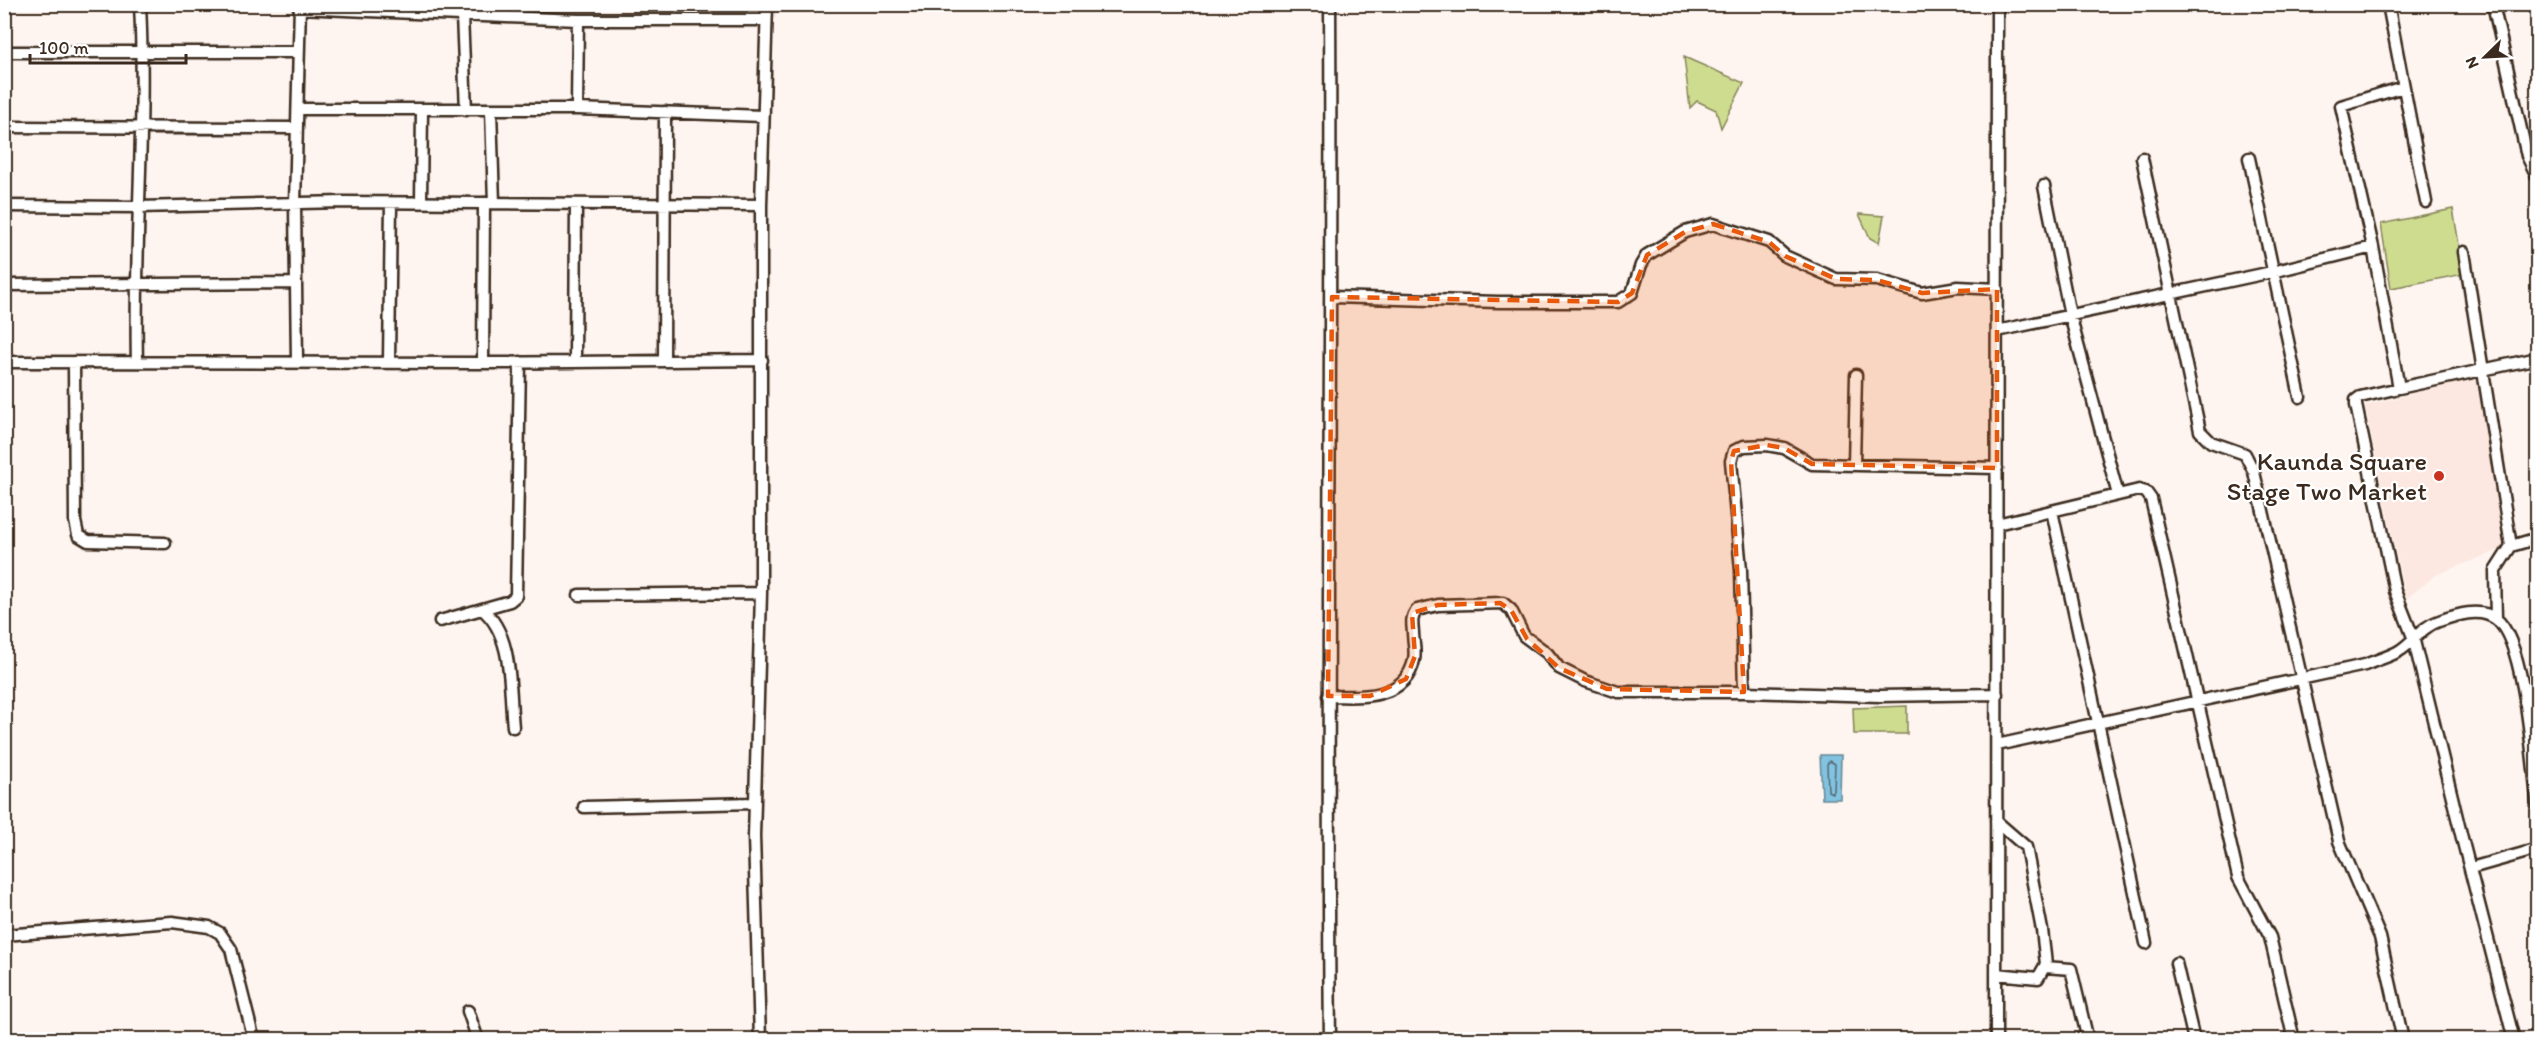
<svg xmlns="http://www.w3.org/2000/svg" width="2542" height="1044" font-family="Itim,sans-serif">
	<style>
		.built { fill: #fce8e0 }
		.green { fill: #cedc90; stroke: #848357; stroke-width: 1.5 }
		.water { fill: #81c3e1; stroke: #658693; stroke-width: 1.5 }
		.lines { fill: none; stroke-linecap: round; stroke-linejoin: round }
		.shore { stroke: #57676c; stroke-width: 1.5 }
		.minor-casing { stroke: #3b2a1e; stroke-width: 15 }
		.minor { stroke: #fff; stroke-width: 10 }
		.marked { fill: #e8590c; fill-opacity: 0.2; stroke: #e8590c; stroke-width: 4.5; stroke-dasharray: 12 8; stroke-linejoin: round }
		.poi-dot { fill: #c8321e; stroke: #fff; stroke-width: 2 }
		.labels { text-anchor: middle; stroke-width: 4.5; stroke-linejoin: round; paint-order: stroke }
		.poi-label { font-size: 26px; fill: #3b2a1e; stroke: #fff; text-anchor: end }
	</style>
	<rect width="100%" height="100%" fill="#fef5f1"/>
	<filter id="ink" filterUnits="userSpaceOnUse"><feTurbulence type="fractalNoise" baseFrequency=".0167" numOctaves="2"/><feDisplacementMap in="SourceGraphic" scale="12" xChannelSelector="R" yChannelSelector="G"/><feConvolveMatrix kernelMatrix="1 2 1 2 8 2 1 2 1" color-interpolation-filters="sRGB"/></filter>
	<g filter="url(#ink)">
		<path class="built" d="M2484,375l23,172 -71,28 -30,24 -41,-193z"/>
		<path class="green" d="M1684,57l60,26 -23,45 -5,-18 -19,-9 -7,7z
			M2453,209l11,65 -73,14 -10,-64z
			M1859,214l25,2 -5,27 -9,-5z
			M1907,706v28h-53l-1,-26z"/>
		<path class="water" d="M1820,755h21l-1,44h-18z"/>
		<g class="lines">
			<path class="shore" d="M1830,761l5,3 -1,27 -2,2 -4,-2 -1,-27z"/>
			<defs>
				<path id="minor" d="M1330,4c2,346 -4,690 0,1036
					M2388,4l38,198
					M2493,4l34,152 11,22
					M299,8l279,12h188
					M462,16l4,94
					M4,52h294
					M2403,87l-62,19 32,141 26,141 139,-30
					M298,109h279l185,7
					M577,109l1,-89
					M491,110l3,93
					M4,127l293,1
					M2142,158l58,273 11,11 34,12 9,18 85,369 41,96 23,103
					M2249,158l51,239
					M2044,186l26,129 48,180
					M421,202l1,-93
					M4,206l135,1 204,-5 418,3
					M2464,252l47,294 -16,25 1,48
					M4,285l291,-2
					M1332,297l166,5h120l14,-9 9,-28 6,-10 38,-23 28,-8 56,18 16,14 51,23 41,1 45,13 36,-6 39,2
					M1997,331l275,-59 101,-25
					M575,361l1,-157
					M664,361l1,-249
					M4,362l479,1 279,-3
					M74,362l1,159 3,14 10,6 77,2
					M137,362c-3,-119 9,-238 3,-358
					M297,362l-2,-158 5,-200
					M389,362l2,-159
					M483,363l1,-160
					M2399,388l-39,9 -4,3v5l39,186 18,46 49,201 52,202
					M1854,465l2,-90
					M2052,511l94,432
					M1997,524l142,-34 7,2 5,7 87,378 32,60 24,103
					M2511,546l27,-8
					M579,595l182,-2
					M482,609c32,26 27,80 31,118
					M440,621l70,-20 6,-5 4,-234
					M1744,692l-3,-122 -10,-109 3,-10 10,-5 23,-1 17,3 28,16 185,4
					M1328,696c31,1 78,4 86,-36 2,-9 -1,-19 -1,-28 -1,-9 -2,-15 4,-22l21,-5 65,-2 8,7 13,26 23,17 12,15 26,13 33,11h126l136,4 117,-2
					M2525,702l13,-2
					M1997,745l368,-80c11,-5 24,-8 34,-14 15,-9 22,-24 40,-30 17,-6 41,-14 57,-2 30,22 37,150 42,189
					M584,807l171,-4
					M2471,868l67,-19
					M4,935l168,-13 37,5 11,6 11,16 23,91
					M2176,963l18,77
					M2045,967l26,2 17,71
					M1996,974l42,4 8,-14 -4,-34 -16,-83 -30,-26
					M468,1011l10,29
					M760,1040l-6,-204 7,-243v-388l6,-201
					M1996,1040l1,-1036"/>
			</defs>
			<use href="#minor" class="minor-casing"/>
			<use href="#minor" class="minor"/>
		</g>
	</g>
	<path class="marked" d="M1713,224l56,18 16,14 51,23 41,1 45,13 75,-4v179l-185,-4 -28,-16 -17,-3 -33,6 -3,10 13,231 -137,-3 -48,-21 -32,-29 -16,-29 -11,-7 -62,2 -26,8 3,43 -9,23 -36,17h-42l4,-399 286,5 14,-9 15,-38 38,-23z"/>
	<circle class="poi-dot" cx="2439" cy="476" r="6"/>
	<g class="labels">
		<g class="poi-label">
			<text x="2427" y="470">Kaunda Square<tspan x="2427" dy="30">Stage Two Market</tspan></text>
		</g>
	</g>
	<rect width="2542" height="1044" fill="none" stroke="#fff" stroke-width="24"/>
	<rect x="12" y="12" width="2518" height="1020" fill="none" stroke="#3b2a1e" stroke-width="2" filter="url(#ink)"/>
	<g transform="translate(2485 57) rotate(246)" stroke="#ffffff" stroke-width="4.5" paint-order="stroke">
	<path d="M0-4.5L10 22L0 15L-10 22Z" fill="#3b2a1e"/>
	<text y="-9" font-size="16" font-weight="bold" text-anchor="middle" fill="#3b2a1e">N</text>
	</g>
	<path d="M30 54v9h156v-9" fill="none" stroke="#3b2a1e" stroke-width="3"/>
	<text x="39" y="54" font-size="18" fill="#3b2a1e" stroke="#ffffff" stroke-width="4.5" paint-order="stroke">100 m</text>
</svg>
